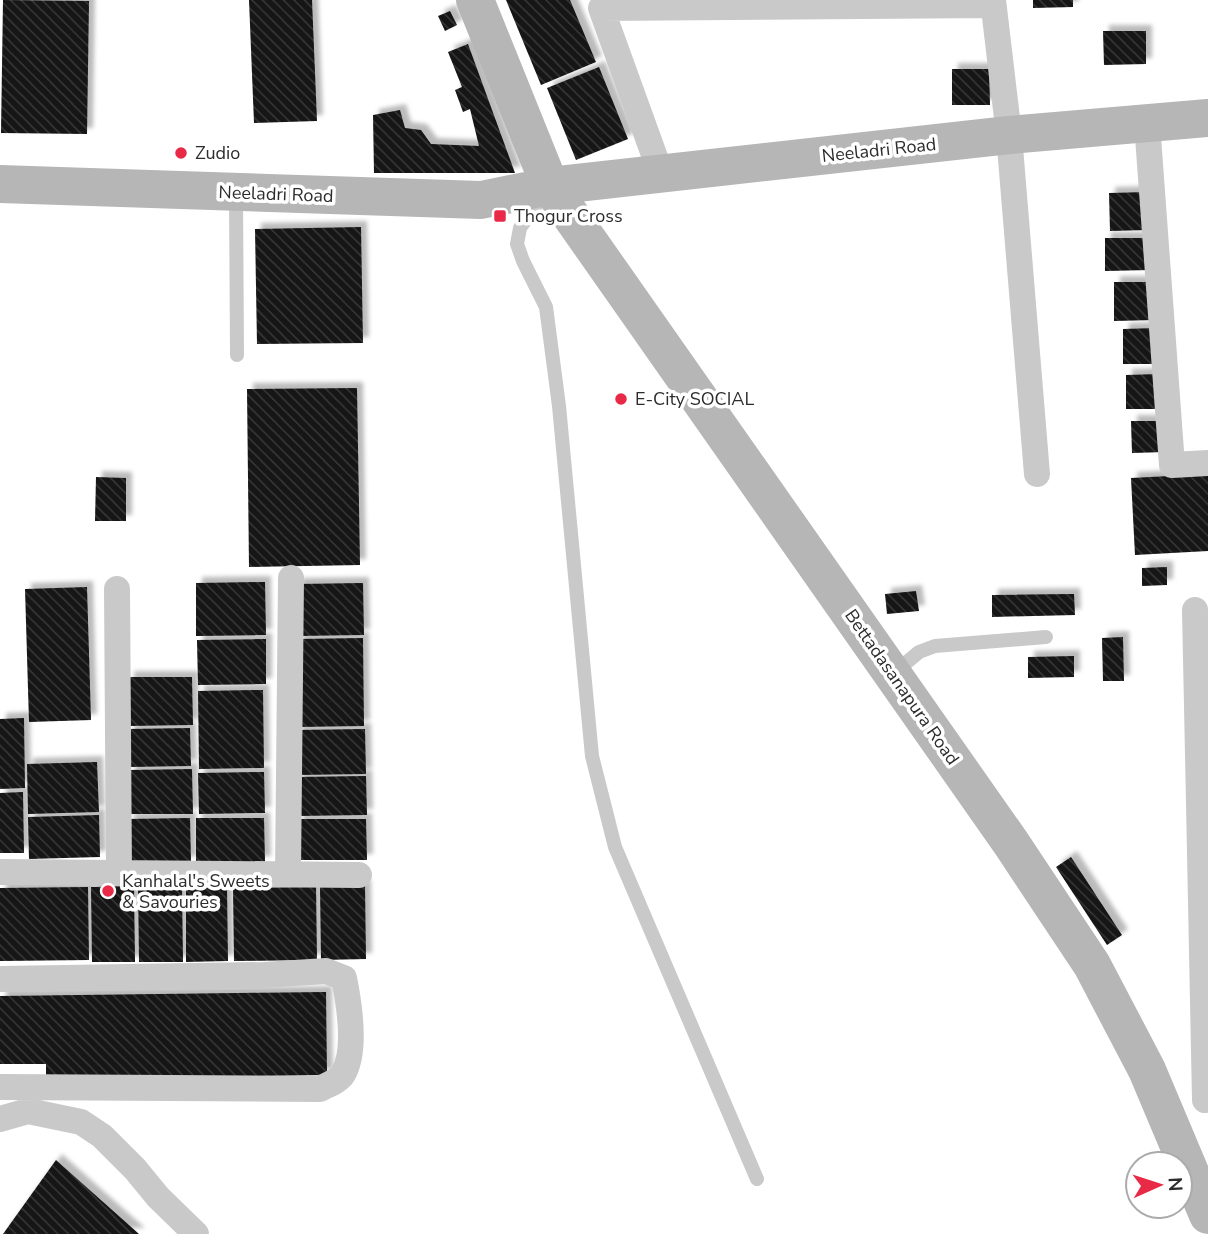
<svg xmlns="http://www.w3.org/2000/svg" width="1208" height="1234" font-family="'Nunito Sans',sans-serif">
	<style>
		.building { fill: url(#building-back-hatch); filter: url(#shadow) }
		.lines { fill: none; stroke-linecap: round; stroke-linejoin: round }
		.lane { stroke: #c9c9c9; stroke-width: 14 }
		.street { stroke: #c9c9c9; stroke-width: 26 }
		.secondary { stroke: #b6b6b6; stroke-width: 38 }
		.poi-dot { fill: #e82a46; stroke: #fff; stroke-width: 2.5 }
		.labels { text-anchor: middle; stroke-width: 7; stroke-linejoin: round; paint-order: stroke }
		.street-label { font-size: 18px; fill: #2c2c2c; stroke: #fff }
		.poi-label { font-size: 18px; fill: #2c2c2c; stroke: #fff; text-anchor: start }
	</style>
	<defs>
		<pattern id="building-back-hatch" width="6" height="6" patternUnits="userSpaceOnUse" patternTransform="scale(1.75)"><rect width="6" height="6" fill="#131313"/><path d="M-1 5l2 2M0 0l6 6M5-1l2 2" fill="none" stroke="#363636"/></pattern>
		<filter id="shadow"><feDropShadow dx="6" dy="-6" stdDeviation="2" flood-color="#0004"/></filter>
	</defs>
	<rect width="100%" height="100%" fill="#fff"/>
	<path class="building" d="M3,0l86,1 -2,133 -86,-1z
		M249,0h63l5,121 -63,2z
		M506,0h64l26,62 -55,23z
		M1033,0h40v7l-40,1z
		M450,11l7,14 -12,6 -7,-15z
		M1103,31h43v33l-42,1z
		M468,44l47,129h-141l-1,-58 27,-5 5,18 16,2 10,14 48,2 -9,-37 -7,3 -8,-22 7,-3 -14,-35z
		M599,67l29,72 -52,21 -29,-72z
		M952,69h37l1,36h-38z
		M1147,192l1,38 -38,1 -1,-38z
		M361,227l2,116 -106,1 -2,-115z
		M1105,238h46v32l-46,1z
		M1114,282h40l1,38 -41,1z
		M1156,328l1,36h-34v-35z
		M1158,374l1,35h-33v-34z
		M357,388l3,177 -111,2 -2,-178z
		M1131,421h34l1,31 -34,1z
		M1208,474v77l-73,4 -4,-77z
		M96,477l30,1v43h-31z
		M1167,567v18l-25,1v-18z
		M265,582l1,53 -70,1v-53z
		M363,583l1,52 -67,1 -1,-52z
		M87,587l4,133 -62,2 -4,-133z
		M916,591l3,20 -32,3 -2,-20z
		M1074,594l1,21 -83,2v-22z
		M1123,637l1,44h-21l-1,-43z
		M363,638l1,88 -66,1 -1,-88z
		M266,639v45l-68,1 -1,-45z
		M1074,656v21l-46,1v-21z
		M128,677h64l1,48 -65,1z
		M263,690l1,78 -65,1 -1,-78z
		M24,718l1,70 -25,1v-70z
		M190,728l1,38 -62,1 -1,-38z
		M365,729l1,45 -70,1v-45z
		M97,762l2,50 -71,2 -1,-50z
		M192,769l1,45h-63l-1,-44z
		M264,772l1,41 -66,1 -1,-41z
		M366,776l1,39 -70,1 -1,-39z
		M23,792l1,61h-24v-60z
		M99,815l1,42 -71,2 -1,-42z
		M190,818l1,44 -62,1 -1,-44z
		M196,818h68l1,44 -69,1z
		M297,819h69l1,41h-69z
		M1071,857l51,78 -15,10 -51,-78z
		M134,886l1,76h-43l-1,-75z
		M182,886l1,76h-44l-1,-75z
		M365,886l1,73 -45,1 -1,-73z
		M88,887l1,73 -89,1v-73z
		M316,887l1,73 -83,1 -1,-73z
		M186,888h41l1,73 -42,1z
		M326,992l1,83 -281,4v-15h-46v-68z
		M56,1160l83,74h-136z"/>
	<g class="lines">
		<path class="lane" d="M545,193l-25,35 -3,16 6,17 23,46 13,99 33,350 23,91 142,332
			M236,194l1,161
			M895,672l24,-20 16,-6 111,-9"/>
		<path class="street" d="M993,0l16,135 28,339
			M1147,123l25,342 36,-2
			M661,174l-60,-166 392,-3
			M117,589l2,284
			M1195,610l3,144
			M0,872l359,3
			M288,873l3,-295
			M0,979l264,-4 62,-4 18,7c5,25 13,73 -1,96 -4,7 -16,11 -23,15l-320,-2
			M1205,1100l-7,-346h10
			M0,1119l28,-8 53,11 21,14 33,33 23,28 38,37"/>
		<path class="secondary" d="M475,0l75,186 461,657 81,122 55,105 61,145
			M0,184l481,16 69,-14 459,-51 199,-17"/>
	</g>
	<g class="poi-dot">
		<circle cx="181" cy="153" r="7"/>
		<rect x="493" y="209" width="14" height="14" rx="3.5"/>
		<circle cx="621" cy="399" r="7"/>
		<circle cx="108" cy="891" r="7"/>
	</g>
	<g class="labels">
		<g class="street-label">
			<text transform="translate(879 150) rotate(-6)" y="6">Neeladri Road</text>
			<text transform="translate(276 194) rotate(2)" y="6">Neeladri Road</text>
			<text transform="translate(902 687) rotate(55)" y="6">Bettadasanapura Road</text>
		</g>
		<g class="poi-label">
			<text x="195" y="159">Zudio</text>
			<text x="514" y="222">Thogur Cross</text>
			<text x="635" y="405">E-City SOCIAL</text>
			<text x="122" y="887">Kanhalal's Sweets<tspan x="122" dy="21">&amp; Savouries</tspan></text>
		</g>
	</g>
	<g transform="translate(1159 1185) rotate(87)"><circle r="33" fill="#ffffff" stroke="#ababab" stroke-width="2"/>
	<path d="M0-5L12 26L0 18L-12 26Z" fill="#e82a46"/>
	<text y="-10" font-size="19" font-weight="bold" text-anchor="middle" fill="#2c2c2c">N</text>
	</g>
</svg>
